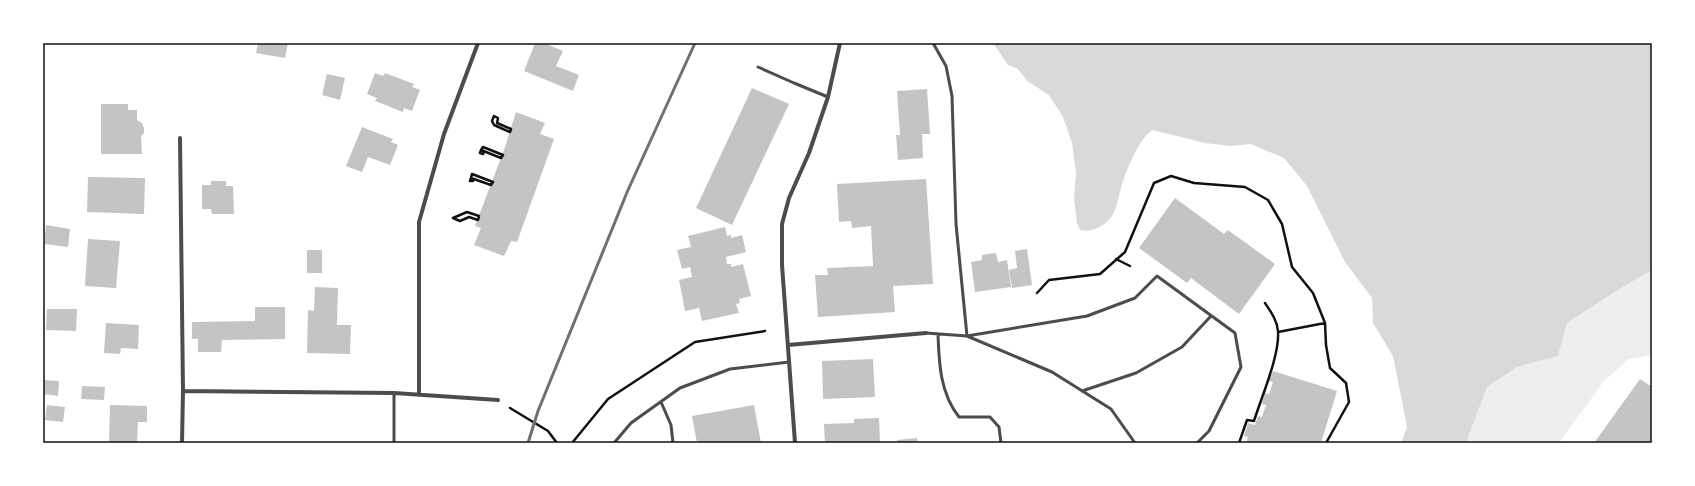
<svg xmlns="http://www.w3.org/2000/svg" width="1695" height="486" font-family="Figtree,sans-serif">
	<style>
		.green { fill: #eee }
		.water { fill: #d9d9d9 }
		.building { fill: #c4c4c4 }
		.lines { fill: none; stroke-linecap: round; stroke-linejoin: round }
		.path { stroke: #111; stroke-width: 2.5 }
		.service { stroke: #4c4c4c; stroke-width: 3 }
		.minor { stroke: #4c4c4c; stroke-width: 4 }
		.rail { stroke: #707070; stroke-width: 3 }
		.neatline { fill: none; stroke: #111; stroke-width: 1.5 }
	</style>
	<rect width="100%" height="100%" fill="#fff"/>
	<path class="green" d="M1652,270v85l-23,4 -25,22 -45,62h-93l21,-56 30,-20 41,-11 9,-33 48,-32z"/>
	<path class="water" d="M993,43h659v227l-33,19 -52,34 -9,33 -41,11 -30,20 -21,56h-65l6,-16 -14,-71 -20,-33 -1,-25 -27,-36 -38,-76 -23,-28 -33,-14 -21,2 -25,-3 -53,-13c-14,11 -23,35 -29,51 -4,11 -5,25 -11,35 -6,10 -21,17 -32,14l-3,-7 -3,-25 2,-25 -4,-30 -9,-26 -14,-22 -22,-14 -9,-12 -10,-4z"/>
	<path class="building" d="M258,43h30l-3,15 -29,-5z
		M535,43h9l19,8 -7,15 23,9 -6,16 -49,-20z
		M375,73l8,3 2,-3 29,11 -2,3 8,3 -8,21 -8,-3 -1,4 -28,-11 2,-3 -10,-4z
		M327,74l18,4 -5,22 -18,-5z
		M752,88l37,16 -57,121 -36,-17z
		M927,89l3,45h-8l1,24 -25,2 -2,-25h4l-3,-44z
		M101,104h27v6h9v10l5,3 2,5v5l-3,3 1,18h-41z
		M516,112l29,11 -5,11 14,5 -37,103 -6,-1 -7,15 -30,-11 7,-17 -6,-2 29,-76z
		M362,127l31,12 -2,3 7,3 -8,20 -22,-8 -6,15 -16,-6z
		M88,177l57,1 -1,36 -57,-2z
		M926,179l7,105 -40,2 2,26 -77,5 -3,-42h13l-1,-7 46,-2 -2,-40 -19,2 -1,-7 -12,1 -2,-38z
		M211,181h15v5h7l1,28h-22l-1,-5h-9v-24h9z
		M1175,198l49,36 4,-4 47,34 -36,50 -48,-36 -4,5 -48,-35z
		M46,225l24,4 -2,18 -24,-3z
		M725,227l2,9 4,-1v3l11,-3 4,17 -20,5 1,7h4v3l12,-3 8,32 -12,3 1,4 -4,1 3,9 -37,8 -3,-13 -14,3 -6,-31 13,-3 -2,-10 -8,2 -5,-19 14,-3 -3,-11z
		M88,239l32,2 -4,47 -31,-2z
		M1027,249l5,36 -20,3 -3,-18 8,-2 -2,-17z
		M307,250h15v23h-15z
		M996,253l2,9 9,-2 4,27 -36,5 -4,-30 11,-2v-5z
		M315,287l23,1 -1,37h14l-1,29 -43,-1 1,-43 6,1z
		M255,307h30v32l-63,1 -1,12h-23v-13h-6v-17l63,-1z
		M47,309h30l-1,22 -30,-1z
		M106,323l33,2 -1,24 -17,-1 -1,6 -16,-1z
		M873,359l2,38 -52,2 -1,-38z
		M1273,371l64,20 -16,52h-75l2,-6 -4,-1 4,-13 7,2 3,-9 4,1 4,-12 -4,-1 3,-11 4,1 4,-12 -4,-1z
		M1640,379l12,8v56h-58z
		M43,380l16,1 -1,15 -15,-2z
		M82,386l23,1 -1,13 -23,-1z
		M47,405l18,2 -2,15 -18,-2z
		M110,405l37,1v16h-9l-1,21h-28z
		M754,405l7,38h-64l-5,-27z
		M879,418l1,25h-55l-1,-19 30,-1v-4z
		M917,438l1,5h-20l-1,-3z"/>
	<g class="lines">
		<path class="path" d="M494,116l4,2 -1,5 14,6 -1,3 -16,-7 -2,-4z
			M483,147l20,8 -2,3 -20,-8z
			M481,150l-1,3 3,1 1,-3
			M472,174l21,8 -2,3 -20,-7z
			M471,178l-1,3h3l1,-2
			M467,212l12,4 -1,4 -9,-3 -9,4 -7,-3z
			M1116,259l14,7
			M1037,293l12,-13 51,-6 25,-22 29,-69 17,-7 23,7 51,4 23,13 14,24 10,43 21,26 12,30 1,22 4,23 16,15 3,19 -23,41
			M1278,332l47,-9
			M510,408l38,23 9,12
			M572,443l36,-44 87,-57 70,-11
			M1239,443l8,-23 7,1c7,-23 26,-66 24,-90 -1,-11 -7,-19 -13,-28"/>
		<path class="service" d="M933,43l13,23 6,30 4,128 11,112 120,-20 48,-18 22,-22 78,57 6,34 -32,64 -12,12
			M758,67l36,16 34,14
			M926,333l41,3 85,36 59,37 24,34
			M938,334c1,29 2,59 21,83h31l9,10 2,16
			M1082,391l54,-18 46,-26 29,-31
			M661,402l10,23 2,18
			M394,443v-50
			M614,443l17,-20 49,-35 50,-19 59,-7"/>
		<path class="minor" d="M180,138l3,253 -1,52
			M788,345l138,-12
			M183,391l211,2 104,7
			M419,395v-173l25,-88 34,-91
			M795,443l-13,-178v-41l7,-26 20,-45 19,-56 12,-54"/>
		<path class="rail" d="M528,443l10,-32 90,-221 67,-147"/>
	</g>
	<rect width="1695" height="486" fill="none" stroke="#ffffff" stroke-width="88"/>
	<rect x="44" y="44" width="1607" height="398" class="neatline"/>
</svg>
